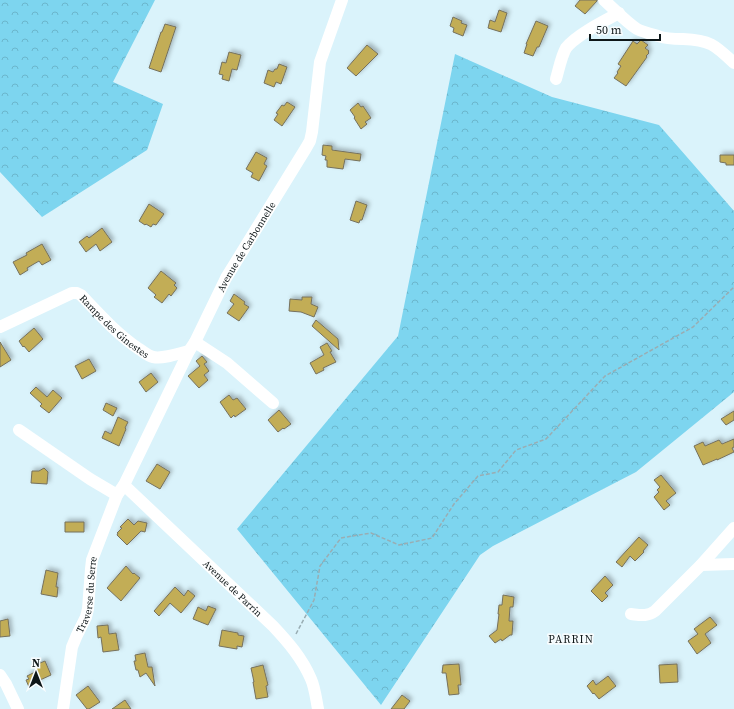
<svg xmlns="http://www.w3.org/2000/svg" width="734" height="709" font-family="'Source Serif 4',serif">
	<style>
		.forest { fill: url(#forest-crowns) }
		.building { fill: #c2ad57; stroke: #75715e; filter: url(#shadow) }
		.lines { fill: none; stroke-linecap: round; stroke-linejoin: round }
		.path { stroke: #99adb3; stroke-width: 1.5; stroke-dasharray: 4 2; stroke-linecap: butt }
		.minor { stroke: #fff; stroke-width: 12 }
		.labels { text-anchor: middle; stroke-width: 3.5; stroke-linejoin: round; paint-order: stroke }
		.street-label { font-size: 10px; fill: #0d1618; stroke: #f7fcfe }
		.neighbourhood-label { font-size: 11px; letter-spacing: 1px; fill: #0d1618; stroke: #f7fcfe }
	</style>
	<defs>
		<pattern id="forest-crowns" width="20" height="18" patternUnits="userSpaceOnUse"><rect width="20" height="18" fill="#7dd5ef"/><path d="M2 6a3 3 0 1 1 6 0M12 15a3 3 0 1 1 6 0" fill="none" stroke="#6bb6cc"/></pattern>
		<filter id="shadow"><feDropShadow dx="2.5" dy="-2.5" stdDeviation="2" flood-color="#0004"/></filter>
	</defs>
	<rect width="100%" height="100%" fill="#daf3fb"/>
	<path class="forest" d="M0,0h155l-42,82 50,22 -16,46 -105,67 -42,-45z
		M455,54l97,43 107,28 75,86v181l-98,80 -143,74 -13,9 -99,150 -144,-176 161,-193z"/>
	<path class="building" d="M580,0h17v1l-12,13 -10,-8z
		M499,10l8,3 -6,19 -13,-4 2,-8 5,2z
		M453,17l9,4 -1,2 6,2 -4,11 -10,-4 1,-4 -4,-2z
		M536,21l12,5 -9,21h-2l-4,9 -9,-3 3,-9h-1z
		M165,24l11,3 -15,45 -12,-4 12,-36h1z
		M641,40l7,5 -3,3 4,3 -1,1 1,1 -3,3 1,1 -21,29 -12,-8 4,-5 -1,-1 4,-6 -3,-2 15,-23 4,3z
		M367,45l11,9 -22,22 -9,-8z
		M229,52l12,3 -4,15 -5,-1 -3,12 -7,-2 1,-4 -4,-1 3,-12 4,1z
		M279,64l8,3 -6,17 -5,-2 -2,5 -10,-4 4,-13 5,2 2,-3h2z
		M287,102l8,5 -13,19 -8,-6 4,-6 -2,-1 6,-8 2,1z
		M358,103l3,4 2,-1 8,12 -6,4 2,2 -6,5 -7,-11 1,-1 -5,-7z
		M323,145l9,1v4l29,4 -1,7 -15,-2 -2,10 -16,-2v-7h-2l1,-4 -4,-1z
		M256,152l11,6 -3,6 3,2 -8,15 -8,-4 2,-4 -7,-4z
		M720,155h14v10h-8v-2l-6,-1z
		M356,201l11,4 -5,15h-2l-1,3 -9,-3z
		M149,204l15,10 -8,11 -3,-1 -2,3 -5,-3 -1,1 -6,-4z
		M102,228l10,14 -12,9 -4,-7 -10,8 -7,-10 8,-6 2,2z
		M42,244l9,16 -9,5 -3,-4 -12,7 1,2 -8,5 -7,-13 14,-7 -1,-2z
		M161,271l15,12 -2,2 3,3 -6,8 -2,-2 -7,9 -8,-6 2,-2 -8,-7z
		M234,294l11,8 -1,2 5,3 -10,14 -12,-8 7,-9 -4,-3z
		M302,297h10l-1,7 7,3 -4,10 -13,-5 -12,-1 1,-12 12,1z
		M316,320l22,19 1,11 -27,-24z
		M34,328l9,11 -14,13 -5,-6 -1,1 -4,-6z
		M0,342l11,18 -11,7z
		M327,343l5,8 -2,1 6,10 -13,6 1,2 -8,4 -6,-11 14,-8 -4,-8z
		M202,356l5,6 -3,2 5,7 -5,4 4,5 -9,8 -11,-12 12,-10 -4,-5z
		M89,359l7,12 -14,8 -7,-13z
		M151,373l7,9 -12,10 -7,-10z
		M36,387l11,10 6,-7 9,8 -13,15 -9,-7 2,-2 -12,-11z
		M229,395l4,5 4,-2 9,11 -11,8 -1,-2 -3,3 -11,-16z
		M106,403l11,5 -4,8 -10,-6z
		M279,410l12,14 -7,5 -1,-1 -5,4 -10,-12z
		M734,411v9l-8,5 -5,-6z
		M118,417l10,5 -3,6 1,1 -7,17 -17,-8 3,-7 6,3z
		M734,439v8l-2,1 2,4 -17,8v-1l-14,6 -9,-19 9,-4 2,4 14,-6 3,4z
		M157,464l13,8 -10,17 -14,-8z
		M44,468l4,4 -1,12 -16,-1 1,-12h7z
		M661,475l15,18 -10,8 4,4 -6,5 -10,-13 5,-5 -2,-2 3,-3 -6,-7z
		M128,519l6,6 4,-4 9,2 -2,9 -4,-1 -14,14 -10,-10 1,-2h-1l5,-5 -2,-1z
		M65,522h19v10h-19z
		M639,537l9,8 -5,6 1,1 -9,9 -5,-5 -8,11 -6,-5z
		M126,566l7,8 1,-1 6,5 -19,23 -14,-13z
		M46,570l12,3 -2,14h2l-1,10 -16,-3z
		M605,576l8,9 -8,8 3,3 -6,6 -11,-11z
		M175,587l9,9 4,-6 7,6 -14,17 -11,-10 -11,13 -5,-5z
		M503,595l11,2 -1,10h-3l-1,14h4l-1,14h-2l-8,6 -1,-2 -6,4 -6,-7 8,-6 2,-16h-1l1,-9h3z
		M208,606l8,3 -8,16 -15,-6 5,-12 8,4z
		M710,617l7,8 -12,9 6,9 -14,11 -9,-13 10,-7 -4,-5z
		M8,619l2,17 -10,1v-16z
		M108,625l1,9 7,-1 3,17 -16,2 -2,-15 -3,1 -1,-12z
		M222,630l16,3v2l6,1 -2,11 -5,-1v3l-18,-3z
		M145,653l3,14h4l3,19 -9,-13 -6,4 -2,-7h-2l-2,-9h2l-1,-6z
		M45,661l6,14 -11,5 1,1 -12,6 -3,-7 3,-1 -2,-3 10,-5 -2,-6z
		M459,664l2,21h-3l1,9 -10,1 -3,-22h-4l1,-8z
		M677,664l1,18 -18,1 -1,-18z
		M263,665l5,20 -2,1 2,11 -12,2 -3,-17h1l-3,-14z
		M608,676l8,10 -17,13 -5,-6 -1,1 -6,-8 6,-6 3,5z
		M88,686l12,16 -11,7h-2l-11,-14z
		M402,695l8,6 -6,8h-13z
		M125,700l6,9h-19z"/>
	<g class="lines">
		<path class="path" d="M296,634l18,-34 6,-34 21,-28 30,-5 28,12 33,-7 22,-34 24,-28 20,-4 18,-22 30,-11 59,-63 88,-49 41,-40"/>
		<g class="minor">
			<path d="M604,0c10,9 22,22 33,29 6,3 14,5 21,7 8,3 16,3 25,3 27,1 32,6 51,24"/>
			<path d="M556,79c3,-10 5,-22 10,-31 10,-13 38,-27 53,-35"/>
			<path id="s1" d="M0,327l72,-34h5l4,2c19,20 36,39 58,54 5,3 9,7 14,8 11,2 24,-3 36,-6"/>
			<path d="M195,342l32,21 46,40"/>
			<path d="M19,430l71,49 27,16"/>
			<path id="s2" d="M124,485l149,141c15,16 29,32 38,53 4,9 5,20 7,30"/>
			<path d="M701,565l33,-1"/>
			<path d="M631,614c9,1 16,3 24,-3l46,-46 33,-37"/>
			<path d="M0,675l6,9 12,25"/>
			<path id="s3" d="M63,709l9,-62 5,-12 9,-18 2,-8 3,-40 1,-9 25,-65 7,-10 65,-134 6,-9 31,-64 80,-130 4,-7 2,-9 8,-70 22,-62"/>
		</g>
	</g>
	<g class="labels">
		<g class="street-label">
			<text dy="4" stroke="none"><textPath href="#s3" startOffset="503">Avenue de Carbonnelle</textPath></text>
			<text dy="4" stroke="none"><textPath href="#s1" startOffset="135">Rampe des Ginestes</textPath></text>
			<text dy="4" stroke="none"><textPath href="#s2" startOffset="150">Avenue de Parrin</textPath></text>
			<text dy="4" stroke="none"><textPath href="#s3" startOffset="118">Traverse du Serre</textPath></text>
		</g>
		<g class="neighbourhood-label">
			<text x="571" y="643">PARRIN</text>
		</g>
	</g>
	<g transform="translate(36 673)" stroke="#f7fcfe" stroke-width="3" paint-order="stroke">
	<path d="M0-3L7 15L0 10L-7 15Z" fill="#0d1618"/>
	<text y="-6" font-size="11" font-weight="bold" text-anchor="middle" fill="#0d1618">N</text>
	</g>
	<path d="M590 34v6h70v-6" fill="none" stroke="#0d1618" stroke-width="2"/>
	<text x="596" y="34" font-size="12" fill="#0d1618" stroke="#f7fcfe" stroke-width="3" paint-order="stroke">50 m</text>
</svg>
